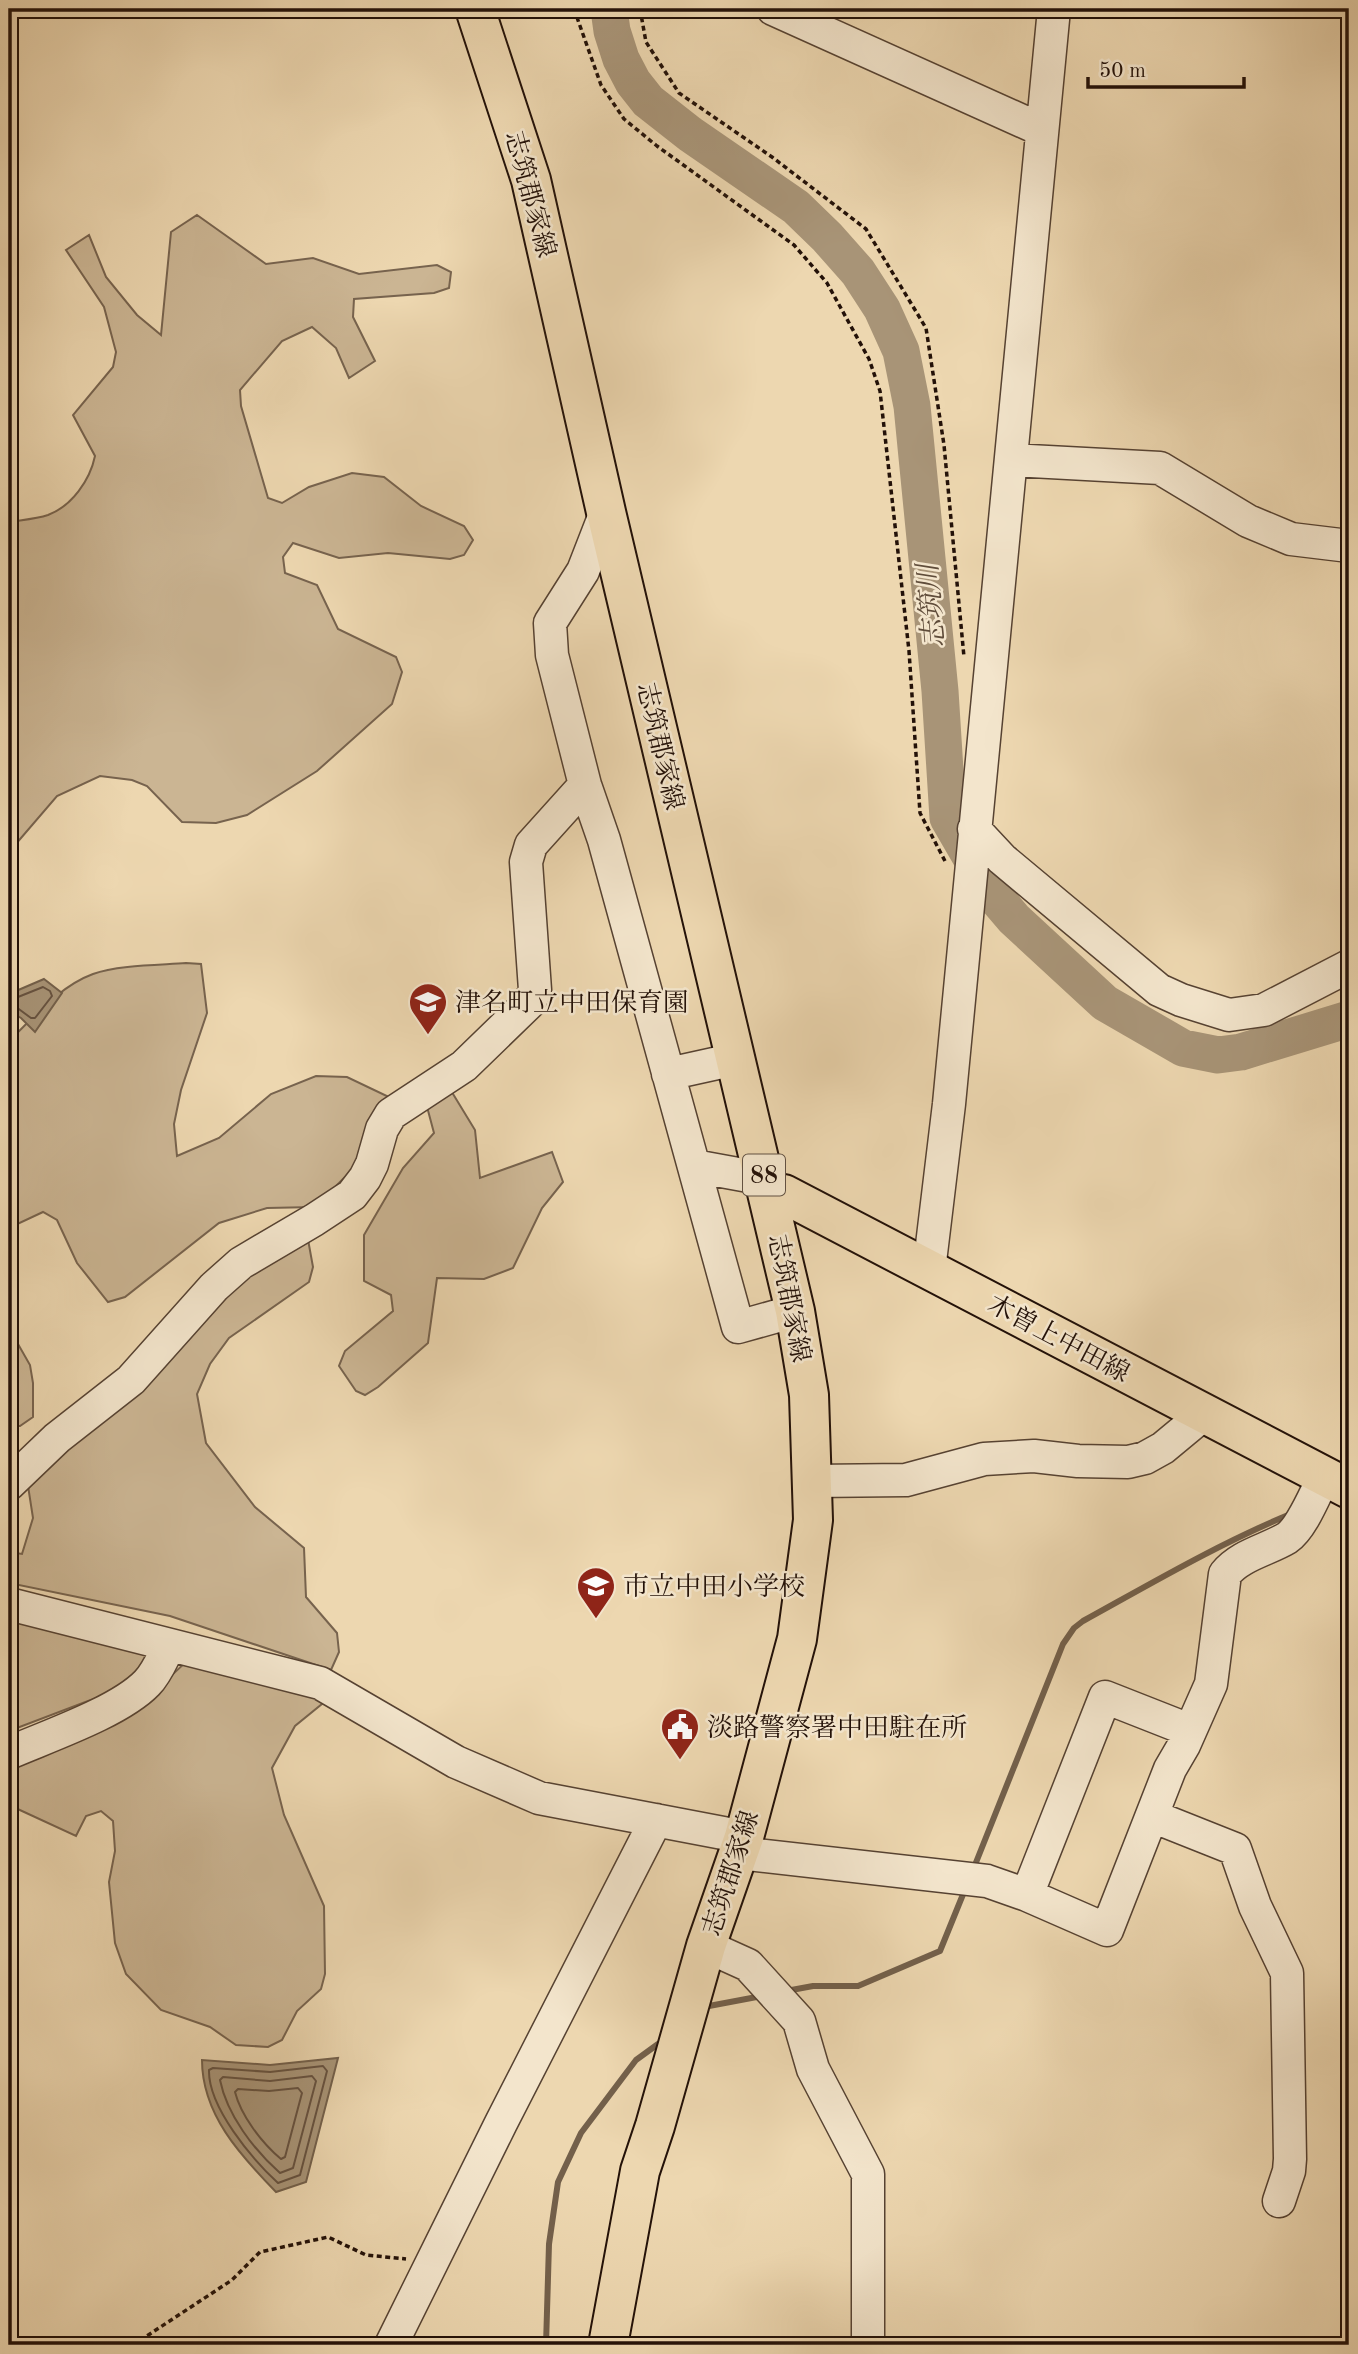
<svg xmlns="http://www.w3.org/2000/svg" width="1358" height="2354" font-family="'Old Standard TT','Noto Serif JP',serif">
	<style>
		.green { fill: #cbb593; stroke: #77634e; stroke-width: 2 }
		.water { fill: #a89477; stroke: #73604b; stroke-width: 2 }
		.lines { fill: none; stroke-linecap: round; stroke-linejoin: round }
		.shore { stroke: #665240; stroke-width: 2 }
		.stream { stroke: #73604b; stroke-width: 6 }
		.river { stroke: #a89477; stroke-width: 37 }
		.minor-casing { stroke: #564232; stroke-width: 35 }
		.major-casing { stroke: #231108; stroke-width: 42 }
		.path { stroke: #231108; stroke-width: 3.5; stroke-dasharray: 5 3.5; stroke-linecap: butt }
		.minor { stroke: #f3e5cc; stroke-width: 32 }
		.major { stroke: #edd7b0; stroke-width: 38 }
		.labels { text-anchor: middle; stroke-width: 5; stroke-linejoin: round; paint-order: stroke }
		.shield { fill: #f3e5cc; stroke: #615143; stroke-width: 2 }
		.shield-label { font-size: 24px; font-weight: bold; fill: #231108 }
		.street-label { font-size: 26px; fill: #231108; stroke: #f3e5cc }
		.poi-label { font-size: 26px; fill: #231108; stroke: #f3e5cc; text-anchor: start }
		.water-label { font-size: 28px; font-style: italic; fill: #5f4c3a; stroke: #f3e5cc }
	</style>
	<rect width="100%" height="100%" fill="#edd7b0"/>
	<filter id="stains"><feTurbulence type="fractalNoise" baseFrequency=".00286" numOctaves="4"/><feColorMatrix values="0 0 0 0 .2 0 0 0 0 .09 0 0 0 0 .02 0 0 0 .5 -.17"/></filter>
	<radialGradient id="worn" r=".72"><stop offset=".6" stop-color="#630" stop-opacity="0"/><stop offset="1" stop-color="#630" stop-opacity=".3"/></radialGradient>
	<path class="green" d="M197,215l69,49 47,-6 46,16 78,-9 14,7 -2,16 -15,5 -80,6 -1,18 22,44 -26,17 -13,-30 -24,-21 -30,14 -42,49 1,16 27,92 14,5 27,-16 43,-14 32,4 37,29 43,20 9,14 -9,15 -14,4 -62,-6 -49,5 -46,-15 -10,14 2,16 32,12 21,44 58,28 6,15 -10,32 -75,67 -70,44 -31,8 -34,-1 -35,-36 -15,-6 -32,-4 -43,20 -48,56v-330c12,-2 27,-3 39,-7 24,-9 42,-35 47,-59l-22,-41 40,-48 3,-15 -12,-45 -38,-57 23,-15 17,42 31,38 24,20 10,-103z
		M186,963l15,1 6,49 -26,77 -7,34 3,32 42,-18 52,-44 45,-18 31,1 44,21 -28,61 -48,48 -48,1 -48,15 -94,74 -17,5 -31,-39 -20,-43 -14,-8 -34,16v-187c25,-24 51,-55 84,-67 24,-9 66,-9 93,-11z
		M450,1089l25,41 5,48 72,-26 11,30 -21,26 -29,60 -29,11 -47,-1 -9,65 -50,44 -13,8 -9,-4 -17,-25 6,-15 48,-40 -2,-16 -27,-14v-46l39,-67 31,-35 -8,-30z
		M307,1234l6,33 -4,15 -80,56 -19,26 -13,30 9,49 49,64 49,41 2,49 31,36 2,19 -8,18 -161,-54 -161,-33v-31l13,2 11,-36 -7,-45 241,-218z
		M9,1304l5,33 16,28 3,18v34l-13,9h-11z
		M9,1614l137,34 1,16 -22,23 -108,41 -8,1z
		M187,1661l146,34 -38,31 -23,42 12,47 40,91 1,68 -4,15 -24,22 -15,29 -14,7 -32,-2 -26,-18 -49,-17 -35,-36 -11,-31 -6,-61 6,-31 -2,-30 -12,-10 -15,5 -10,20 -67,-31v-40l138,-67z"/>
	<path class="water" d="M44,979l18,14 -27,39 -14,-14 -12,-7v-17z
		M338,2058l-32,124 -30,10c-36,-37 -74,-78 -74,-132l68,5z"/>
	<g class="lines">
		<path class="shore" d="M43,987l7,4 2,5 -17,22h-4l-19,-14 1,-5z
			M323,2066l4,5 -27,104 -22,8c-26,-24 -70,-76 -69,-113l4,-2 57,4z
			M312,2076l4,5 -23,87 -13,5c-26,-23 -53,-58 -60,-93l3,-3 47,4z
			M298,2088l4,5 -17,64 -4,2c-19,-16 -40,-43 -46,-67l3,-3 31,2z"/>
		<path class="stream" d="M973,1870l90,-226 11,-16 9,-7c69,-38 137,-78 210,-108
			M786,1991l27,-5h45l82,-35 26,-64
			M709,2006l53,-10
			M546,2345l3,-101 9,-62 23,-49 55,-73 22,-16"/>
		<path class="river" d="M609,9l3,22 9,28 12,23 15,19 42,33 106,73 31,30 31,35 24,37 19,42 11,55 28,285 8,127 43,74 23,27 91,84 78,45 35,7 23,-3 108,-33"/>
		<defs>
			<path id="minor" d="M773,9l269,121
				M1011,460l149,8 88,53 43,18 58,7
				M606,512l-23,59 -33,52 2,32 33,130 19,55 134,487 57,-16
				M974,829l28,30 157,131 22,10 48,15 35,-5 85,-44
				M668,1074l68,-15
				M694,1166l71,13
				M929,1270l20,-166 105,-1095
				M813,1481l93,-1 78,-21 50,-3 44,5 50,1 17,-4 18,-10 41,-34
				M9,1484l48,-46 74,-58 83,-93 27,-24 73,-43 38,-25 13,-17 7,-14 10,-35 9,-15 73,-48 66,-64 5,-12 -9,-128 5,-17 54,-60
				M9,1604l311,79 136,79 83,36 205,39
				M9,1753c39,-17 110,-41 138,-70 10,-10 16,-26 22,-37
				M1152,1816l83,33 20,57 32,67 3,186 -1,12 -10,30
				M739,1853l248,28 40,14 80,35 63,-161 14,-24 27,-61 14,-110c15,-19 42,-24 62,-36 15,-10 28,-44 37,-61
				M1027,1895l78,-198 84,33
				M706,1946l42,19 51,56 14,48 55,105v171
				M391,2345l110,-222 155,-303"/>
			<path id="major" d="M475,9l56,171 75,332 189,799 14,84 4,125 -16,119 -53,198 -38,109 -51,180 -15,45 -32,174
				M768,1192l16,2 565,295"/>
		</defs>
		<use href="#minor" class="minor-casing"/>
		<use href="#major" class="major-casing"/>
		<path class="path" d="M574,9l27,76 23,34 33,27 137,99 33,38 42,76 11,32 29,260 11,162 26,50
			M640,9l6,33 33,51 93,64 94,72 60,99 18,117 20,212
			M133,2345l99,-65 28,-28 68,-15 38,18 40,4"/>
		<use href="#minor" class="minor"/>
		<use href="#major" class="major"/>
	</g>
	<defs>
		<symbol id="school-pin" viewBox="-11 -11 22 30"><path d="M0 17L-7.5 6A9.5 9.5 0 1 1 7.5 6Z" fill="#8f2418" stroke="#f3e5cc"/><path d="M0-5L7-2L0 1L-7-2ZM-4 1L0 2.5L4 1V4Q0 6-4 4Z" fill="#fff"/></symbol>
		<symbol id="civic-pin" viewBox="-11 -11 22 30"><path d="M0 17L-7.5 6A9.5 9.5 0 1 1 7.5 6Z" fill="#8f2418" stroke="#f3e5cc"/><path d="M-.6-6.5H3V-4.5H.6V-3L4-1V1h2V6H-6V1h2V-1L-.6-3ZM-1.2 2.5V6h2.4V2.5Z" fill="#fff"/></symbol>
	</defs>
	<g fill-rule="evenodd">
		<use href="#school-pin" x="406" y="980" width="44" height="60"/>
		<use href="#school-pin" x="574" y="1564" width="44" height="60"/>
		<use href="#civic-pin" x="658" y="1705" width="44" height="60"/>
	</g>
	<g class="labels">
		<rect class="shield" x="743" y="1154.5" width="42" height="41" rx="5"/>
		<g class="shield-label">
			<text x="764" y="1183">88</text>
		</g>
		<g class="street-label">
			<text transform="translate(531 194) rotate(75)" y="9">志筑郡家線</text>
			<text transform="translate(661 746) rotate(77)" y="9">志筑郡家線</text>
			<text transform="translate(790 1298) rotate(79)" y="9">志筑郡家線</text>
			<text transform="translate(1059 1338) rotate(28)" y="9">木曽上中田線</text>
			<text transform="translate(730 1873) rotate(-72)" y="9">志筑郡家線</text>
		</g>
		<g class="poi-label">
			<text x="455" y="1011">津名町立中田保育園</text>
			<text x="623" y="1595">市立中田小学校</text>
			<text x="707" y="1736">淡路警察署中田駐在所</text>
		</g>
		<g class="water-label">
			<text transform="translate(930 606) rotate(-95)" y="10">志筑川</text>
		</g>
	</g>
	<rect width="1358" height="2354" fill="none" stroke="#edd7b0" stroke-width="35"/>
	<rect x="10" y="10" width="1337" height="2333" fill="none" stroke="#231108" stroke-width="3.5"/>
	<rect x="18" y="18" width="1323" height="2319" fill="none" stroke="#231108" stroke-width="2"/>
	<path d="M1088 77v10h156v-10" fill="none" stroke="#231108" stroke-width="3.5"/>
	<text x="1099" y="77" font-size="21" fill="#231108" stroke="#f3e5cc" stroke-width="5" paint-order="stroke">50 m</text>
	<rect width="100%" height="100%" filter="url(#stains)"/>
	<rect width="100%" height="100%" fill="url(#worn)"/>
</svg>
